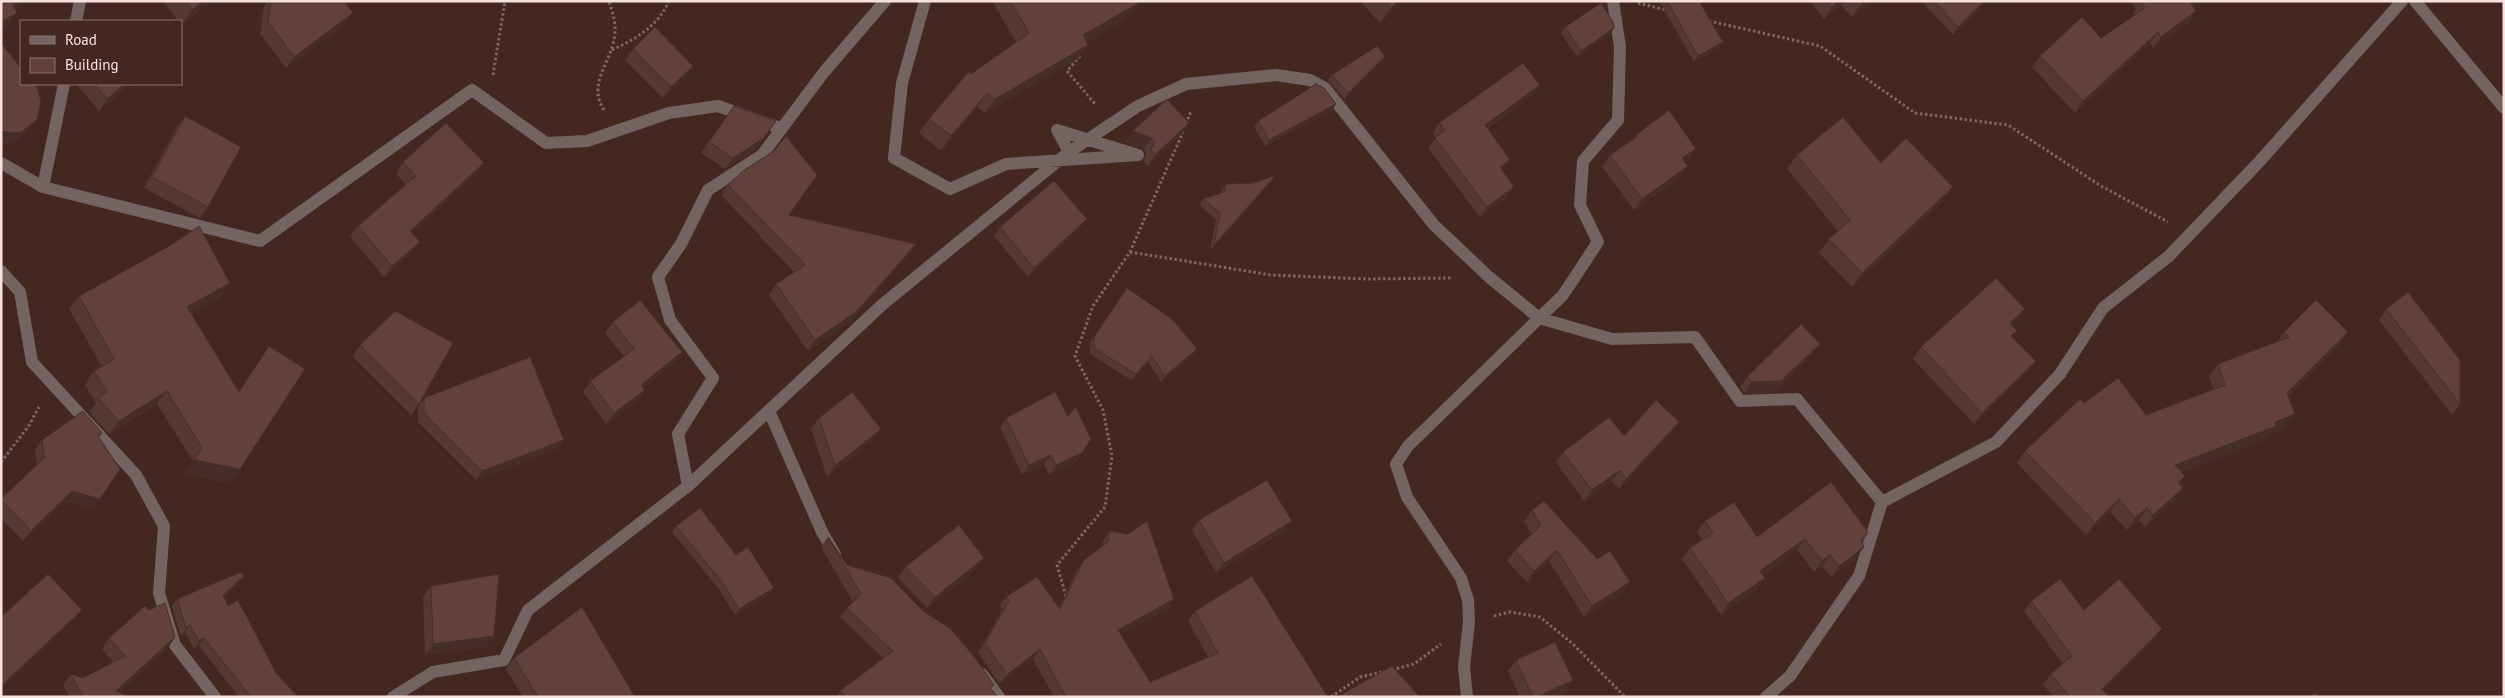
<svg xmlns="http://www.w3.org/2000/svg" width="2505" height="698" font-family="'PT Sans',sans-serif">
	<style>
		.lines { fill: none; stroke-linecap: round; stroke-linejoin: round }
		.path { stroke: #806560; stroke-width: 3; stroke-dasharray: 2.5 2.5; stroke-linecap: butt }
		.minor { stroke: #736361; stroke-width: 12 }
		.wall { fill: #543834 }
		.shaded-wall { fill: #452e2a }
		.building { fill: #62413c; stroke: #452e2a }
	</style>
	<rect width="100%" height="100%" fill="#452722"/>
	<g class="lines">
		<path class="path" d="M1638,3l28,7
			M1709,21l111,25 95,67 93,12 93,61 67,36
			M612,50c24,-11 46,-24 57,-49
			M1080,56l-13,15 29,34
			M493,75l12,-74
			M604,110c-18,-28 10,-50 11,-78 1,-10 -3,-21 -6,-31
			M1186,124l5,-13
			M1130,252l141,23 95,4 87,-1
			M1,462l27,-35 11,-20
			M1066,596l-9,-31 48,-58 7,-51 -9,-46 -28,-54 18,-50 37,-54 53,-120
			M1494,616l16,-4 30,5 33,27 52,53
			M1392,670l22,-6 27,-20
			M1331,697l29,-20 23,-5"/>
		<path class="minor" d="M925,1l-23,82 -8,75 56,31 56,-25 132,-9 -81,-25 12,22
			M2415,1l89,107
			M76,21l4,-20
			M1,163l42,24 217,54 212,-151 74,53 41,-2 82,-28 49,-7 62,22
			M43,187l21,-103
			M1,271l19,21 12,70 104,113 28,51 -5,67 16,52 40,52
			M769,411l53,121 13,22
			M688,486l-10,-52 35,-56 -43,-58 -12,-43 23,-33 27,-54 54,-35 62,-83 61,-71
			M982,674l17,23
			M393,697l40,-25 71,-12 24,-50 160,-124 195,-182 186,-152 69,-46 48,-22 90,-9 34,5 15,8 109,137 55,52 50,41 73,21 83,-2 45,64 57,-2 85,103
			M1467,697l-3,-30 5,-45 -1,-22 -7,-22 -54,-81 -11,-33 12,-18 155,-151 35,-53 -18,-37 3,-44 35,-41 2,-73 -7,-46
			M1766,697l24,-21 69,-100 23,-74 114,-60 64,-68 43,-66 66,-52 90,-94 143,-161"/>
	</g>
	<path class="wall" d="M1,1h20l-6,6 -6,16 -8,5z
		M163,1h49l-31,24v-4h-3z
		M268,1h76l1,24 -59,43 -26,-34 4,-28z
		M992,1h146l-9,16 -43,25 2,3 -10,14 -93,54 -8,-6 -36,44 -22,-18 10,-14 42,-45 45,-32z
		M1360,1h43l-23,22z
		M1659,1h40l20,47 -25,14z
		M1810,1h61l-19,16 -11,-12 -17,14z
		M1921,1h66l-34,34z
		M2131,1h65l-4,4 4,6 -7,11 -36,26 -3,-5 -75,70 -43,-46 8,-11 61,-18 34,-22 -2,-3 3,-4z
		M1565,27l49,1 -4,6 -33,23 -16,-24z
		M633,49l60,17 -7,11 -23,21 -38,-38z
		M1385,56l-4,6 -37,37 -16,-19 4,-5z
		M76,84h54l-31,27z
		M1540,85l-7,10 -45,33 22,32 -8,10 5,27 -27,20 -52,-69 8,-10 -3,-5 6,-10z
		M1336,104l-4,6 -67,36 -11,-19 4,-6z
		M734,106l22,43 -31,20 -24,-16z
		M185,116l23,91 -8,11 -56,-30 33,-61z
		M1189,123l-7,11 -35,32 -4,-5 3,-7 -2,-5 -19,-7z
		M1637,134l52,26 -4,2 -4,15 -47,33 -32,-43 8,-12 23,-16z
		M1797,155l84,8 72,24 -10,14 -91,86 -33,-34 10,-14 9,-8 -51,-62z
		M403,162l73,12 -64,59v20l-28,24 -34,-40 8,-11 48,-41 -10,-11z
		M1272,181l-62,70 6,-32 -17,-14 4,-6 18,-6 1,-4 4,-5z
		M728,185l61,30 127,29 -8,11 -59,68 -41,28 -39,-56 7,-11 18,-12 -73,-77z
		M1000,227l80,1 -52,49 -34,-41z
		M1127,288l70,61 -4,6 -32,27 -13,-20 -17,18 -41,-26v-12z
		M79,296l142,1 -30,16 48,78 30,-45 -39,137 -46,-9 9,-13 -36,-57 -48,30 -20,-22 7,-9 -11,-18 9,-14 8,-4 -33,-58z
		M2386,309l74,95 -8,11 -73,-95z
		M2018,320l-6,5v12l24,24 -8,11 -54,52 -61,-65 8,-12z
		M613,322l61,41 -31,25 -6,13 -31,23 -23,-32 7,-11 34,-24 -19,-24z
		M2284,332h64l-9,13 -51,51 -2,30 -14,6 -4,6 -87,34 4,4 -6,8 4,4 -8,12 -30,27 -6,-7 -12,10 -17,-18 -24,23 -69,-72 8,-12 59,-48 62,12 68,-25 -5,-13 9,-13 60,-22z
		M360,345l59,59 -8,11 -58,-58z
		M1812,355l-38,37 -30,1 -4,-6 8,-11z
		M424,398l134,51 -82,31 -58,-58v-15z
		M1068,416l14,37 -6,9 -27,13 -5,-11 -22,11 -22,-48 6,-9z
		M819,418l54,22 -46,37 -16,-48z
		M1679,422l-7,10 -53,57 -7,-8 -28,20 -28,-39 7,-10z
		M102,433l-3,5 -6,71 -28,-8 -42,40 -22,-23v-19l36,-34 -2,-15 7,-10z
		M1532,510l90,83 -38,24 -35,-56 -22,21 -20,-21 8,-11 17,-16 -8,-13z
		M1199,520l85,11 -68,42 -24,-43z
		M1705,521l52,16 111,-5 -6,10 2,5 -8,11 -25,19 -9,-11 -8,6 -17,-22 -34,25 2,3 -8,11 -36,26 -39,-56 8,-11 12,-8 -5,-8z
		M676,526l60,29 34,39 -35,21 -17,-27 -46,-56z
		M1110,531l64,68 -7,10 -46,25 29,48 58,-25 -20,-36 7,-10 133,86h-274l-21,-38 -33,25 -22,-31 24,-43 -2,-5 7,-9 52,12 18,-38 7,-10 18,-14 1,-5z
		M828,537l19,28 144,124 7,8h-162l4,-6 43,-33 -43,-41 7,-9 6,-6 -32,-55z
		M984,558l-8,11 -49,39 -29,-30 7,-11z
		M244,576l-6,8 -14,13 4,9 48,67 22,24h-59l-40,-51 -5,3 -9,-17 -4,4 -9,-29 5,-8z
		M431,586l63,50 -8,11 -61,8 -2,-58z
		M2031,601l53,9 70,30 -51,50 6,7h-55l-11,-12 8,-11 12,-10 -39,-53z
		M175,637l-7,11 -49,45 11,4h-61l-6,-12 8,-11 12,4 30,-16 -11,-13 7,-11z
		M514,658l121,39h-112l-17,-28z
		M1516,660l57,20 -8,11 -12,6h-33l-12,-26z"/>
	<path class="shaded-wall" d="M17,1h4l-10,9z
		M203,1h9l-31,24 11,-15z
		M1398,1h5l-23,22 11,-15z
		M1839,1h5l-3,4 -17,14 8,-12z
		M1865,1h6l-19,16 8,-11z
		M1984,1h3l-34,34 5,-8z
		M2191,1h5l-14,13z
		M1139,3l-10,14 -56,32 10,-14z
		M2196,11l-7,11 -36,26 8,-11z
		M17,13l-8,10 -8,5v-6z
		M353,13l-8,12 -59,43 8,-11z
		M1614,28l-4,6 -33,23 4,-6z
		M2158,32l-8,11 -75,70 8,-12z
		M1723,42l-4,6 -25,14 4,-6z
		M1088,45l-10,14 -93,54 10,-14z
		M1385,56l-4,6 -37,37 4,-6z
		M693,66l-7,11 -23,21 8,-11z
		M125,84h5l-31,27 8,-12z
		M1540,85l-7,10 -55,39 7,-9z
		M987,93l-10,14 -36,44 10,-15z
		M1336,104l-4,6 -67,36 4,-6z
		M37,120l-8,10 -14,12 -9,2 -5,-1v-12z
		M776,121l-20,28 -31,20 8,-11z
		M1189,123l-7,11 -35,32 8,-11z
		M1133,131l19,7 -8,11 -19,-7z
		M1696,149l-7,11 -14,9 7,-11z
		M1510,160l-7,9 -10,8 7,-10z
		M484,163l-8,11 -73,68 7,-11z
		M1688,166l-7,11 -47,33 8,-11z
		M1276,175l-4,6 -62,70 4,-6z
		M1514,187l-7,10 -27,20 7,-10z
		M1953,187l-10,14 -91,86 10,-14z
		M1087,219l-7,9 -52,49 6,-9z
		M420,242l-8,11 -28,24 8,-11z
		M916,244l-8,11 -59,68 -41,28 7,-11z
		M230,283l-9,14 -44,24 10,-14z
		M2025,309l-7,11 -15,14 7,-11z
		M2348,332l-9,13 -61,60 9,-12z
		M1820,344l-8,11 -38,37 -30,1 8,-11z
		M1197,349l-4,6 -32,27 4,-6z
		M682,352l-8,11 -41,33 8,-11z
		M1152,356l-4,6 -17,18 5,-6z
		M2036,361l-8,11 -54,52 8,-11z
		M645,390l-8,11 -31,23 8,-11z
		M167,391l-10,13 -48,30 10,-13z
		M2295,414l-9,12 -14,6 -4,6 -102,39 9,-12 100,-43z
		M1679,422l-7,10 -53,57 7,-10z
		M881,429l-8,11 -46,37 8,-11z
		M564,440l-6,9 -82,31 6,-9z
		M1082,453l-6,9 -27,13 7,-10z
		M1051,455l-7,9 -22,11 7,-10z
		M194,460l46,9 -10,14 -46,-9z
		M1620,470l-8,11 -28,20 8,-11z
		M2183,488l-8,12 -30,27 8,-12z
		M72,491l28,8 -7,10 -28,-8 -42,40 8,-10z
		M2119,499l-9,13 -24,23 9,-12z
		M2147,508l-8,12 -12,10 8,-12z
		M1292,521l-8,10 -68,42 8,-10z
		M1805,539l-8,11 -44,32 7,-11z
		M1864,547l-8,11 -25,19 8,-11z
		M1557,550l-8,11 -22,21 7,-11z
		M1830,555l-8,11 -8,6 8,-11z
		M984,558l-8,11 -49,39 8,-11z
		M244,576l-6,8 -21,19 6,-8z
		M1765,578l-8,11 -36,26 7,-12z
		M1630,582l-8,11 -38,24 8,-11z
		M774,588l-4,6 -35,21 4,-6z
		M1174,599l-7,10 -56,31 7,-10z
		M82,610l-7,9 -74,70v-3z
		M190,625l-5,7 -4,4 5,-8z
		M2162,629l-8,11 -57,57 5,-8z
		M494,636l-8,11 -61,8 8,-11z
		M175,637l-7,11 -53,49 1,-6z
		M204,638l-5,8 -5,3 5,-8z
		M1040,649l-7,10 -33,25 7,-9z
		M1573,680l-8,11 -12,6h-16z"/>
	<path class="building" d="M1,1h11l5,12 -16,9z
		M186,1h17l-11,9z
		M271,1h73l9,12 -59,44 -26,-35z
		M1010,1h128l1,2 -56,32 5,10 -93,54 -8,-6 -36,43 -22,-17 39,-47 3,2 58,-41z
		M1385,1h13l-7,7z
		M1667,1h32l24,41 -25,14z
		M1826,1h13l-7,6z
		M1856,1h9l-5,5z
		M1934,1h50l-26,26z
		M2142,1h49l-1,1 6,9 -35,26 -3,-5 -75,69 -43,-45 42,-39 19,21 44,-30 -4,-6z
		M1601,3l12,19 1,6 -33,23 -16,-24z
		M655,27l38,39 -22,21 -38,-38z
		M1,43l20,25v16h13l3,3 4,14 -4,19 -15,12 -9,1 -12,-2z
		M1377,46l8,10 -37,37 -16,-18z
		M1523,63l17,22 -55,40 25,35 -10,7 14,20 -27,20 -52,-69 10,-8 -6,-7z
		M94,84h31l-18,15z
		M1316,84l8,4 12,16 -67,36 -11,-19z
		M1167,99l22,24 -34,32 -4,-5 3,-7 -2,-5 -19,-7z
		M734,106l42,15 -12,17 -31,20 -24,-16z
		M1669,110l27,39 -14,9 6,8 -46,33 -32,-44 28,-19 -1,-2z
		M185,116l56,31 -33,60 -56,-30z
		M1843,117l38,46 25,-25 47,49 -91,86 -33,-34 21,-19 -53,-65z
		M446,123l38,40 -74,68 10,11 -28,24 -34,-40 58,-50 -13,-14z
		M786,136l31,39 -28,40 127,29 -60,68 -41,28 -39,-56 29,-19 -77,-80 15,-14 31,-20z
		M1276,175l-62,70 6,-32 -17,-14 21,-7 2,-8 27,-1z
		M1054,181l33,38 -53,49 -34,-41z
		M199,226l31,57 -43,24 52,85 30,-46 36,23 -65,100 -46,-9 8,-12 -35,-57 -48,30 -21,-23 9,-6 -13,-21 20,-12 -35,-63 92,-51z
		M1996,278l29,31 -15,14 7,8 -6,5 25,25 -54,52 -61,-66z
		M1127,288l45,31 25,30 -32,27 -13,-20 -16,18 -42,-26v-11z
		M2408,292l52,68v44l-74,-95z
		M640,300l42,52 -41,33 4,5 -31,23 -24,-32 44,-32 -21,-27z
		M2316,300l32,32 -61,61 8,21 -20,8 1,4 -101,39 10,11 -7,6 5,6 -30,27 -6,-7 -12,10 -16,-19 -24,24 -70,-72 55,-52 4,4 34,-25 28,37 79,-30 -7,-21 71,-27 -5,-5z
		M395,311l58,32 -34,61 -59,-59z
		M1801,324l19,20 -39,37 -29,1 -4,-6z
		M530,357l34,83 -82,31 -58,-58v-15z
		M852,392l29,37 -46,37 -16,-48z
		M1055,392l13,24 8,-9 15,32 -9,14 -26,12 -5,-10 -22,10 -23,-47z
		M1656,400l23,22 -53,57 -6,-9 -28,20 -29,-38 46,-35 15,19z
		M83,411l19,22 -4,3 22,33 -20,30 -28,-8 -41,40 -30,-31v-1l43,-41 -2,-18z
		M1267,480l25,41 -68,42 -25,-43z
		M1831,482l37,50 -7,8 3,7 -25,19 -9,-11 -8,6 -17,-22 -45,32 5,7 -37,25 -38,-55 23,-15 -8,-12 29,-19 23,35z
		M1544,501l53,58 13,-8 20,31 -38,24 -35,-56 -23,21 -19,-21 26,-25 -9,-15z
		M700,508l36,47 12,-8 26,41 -35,21 -17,-27 -46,-56z
		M1147,521l27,78 -56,31 32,52 68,-29 -23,-42 57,-35 76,121h-262l-26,-48 -33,26 -22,-32 24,-42 -2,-5 30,-19 23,32 24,-49 24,-18 2,-11 18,3z
		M959,525l25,33 -49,39 -30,-30z
		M828,537l19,28 44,13 32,33 28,18 25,30 18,26 -4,3 8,9h-100l-2,-2 -2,2h-49l-5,-6 53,-40 -46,-43 14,-14z
		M241,572l3,4 -21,19 5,11 10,-6 38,73 22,24h-47l-47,-59 -5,3 -9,-16 -4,3 -9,-29z
		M48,574l34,36 -81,76v-69z
		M499,574l-5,62 -61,8 -2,-58z
		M2060,579l24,31 35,-31 43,50 -60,60 7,8h-39l-19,-23 21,-18 -41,-55z
		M165,603l10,34 -59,54 14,6h-47l-12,-23 12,4 42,-22 -16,-18 36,-32 4,4z
		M582,607l53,90h-97l-24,-39z
		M1555,642l18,38 -36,17h-4l-17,-37z
		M1392,666l28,31h-83z
		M2316,693l2,4h-11z"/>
	<rect width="2505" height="698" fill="none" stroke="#f7e2df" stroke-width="5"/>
	<rect x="20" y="20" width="162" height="65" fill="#452722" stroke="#8c726e"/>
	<rect x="30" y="36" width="25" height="8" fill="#736361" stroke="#8c726e"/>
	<text x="65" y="45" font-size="15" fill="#f7e2df">Road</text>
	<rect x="30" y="58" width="25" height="15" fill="#62413c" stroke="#8c726e"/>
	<text x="65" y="70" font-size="15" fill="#f7e2df">Building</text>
</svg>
